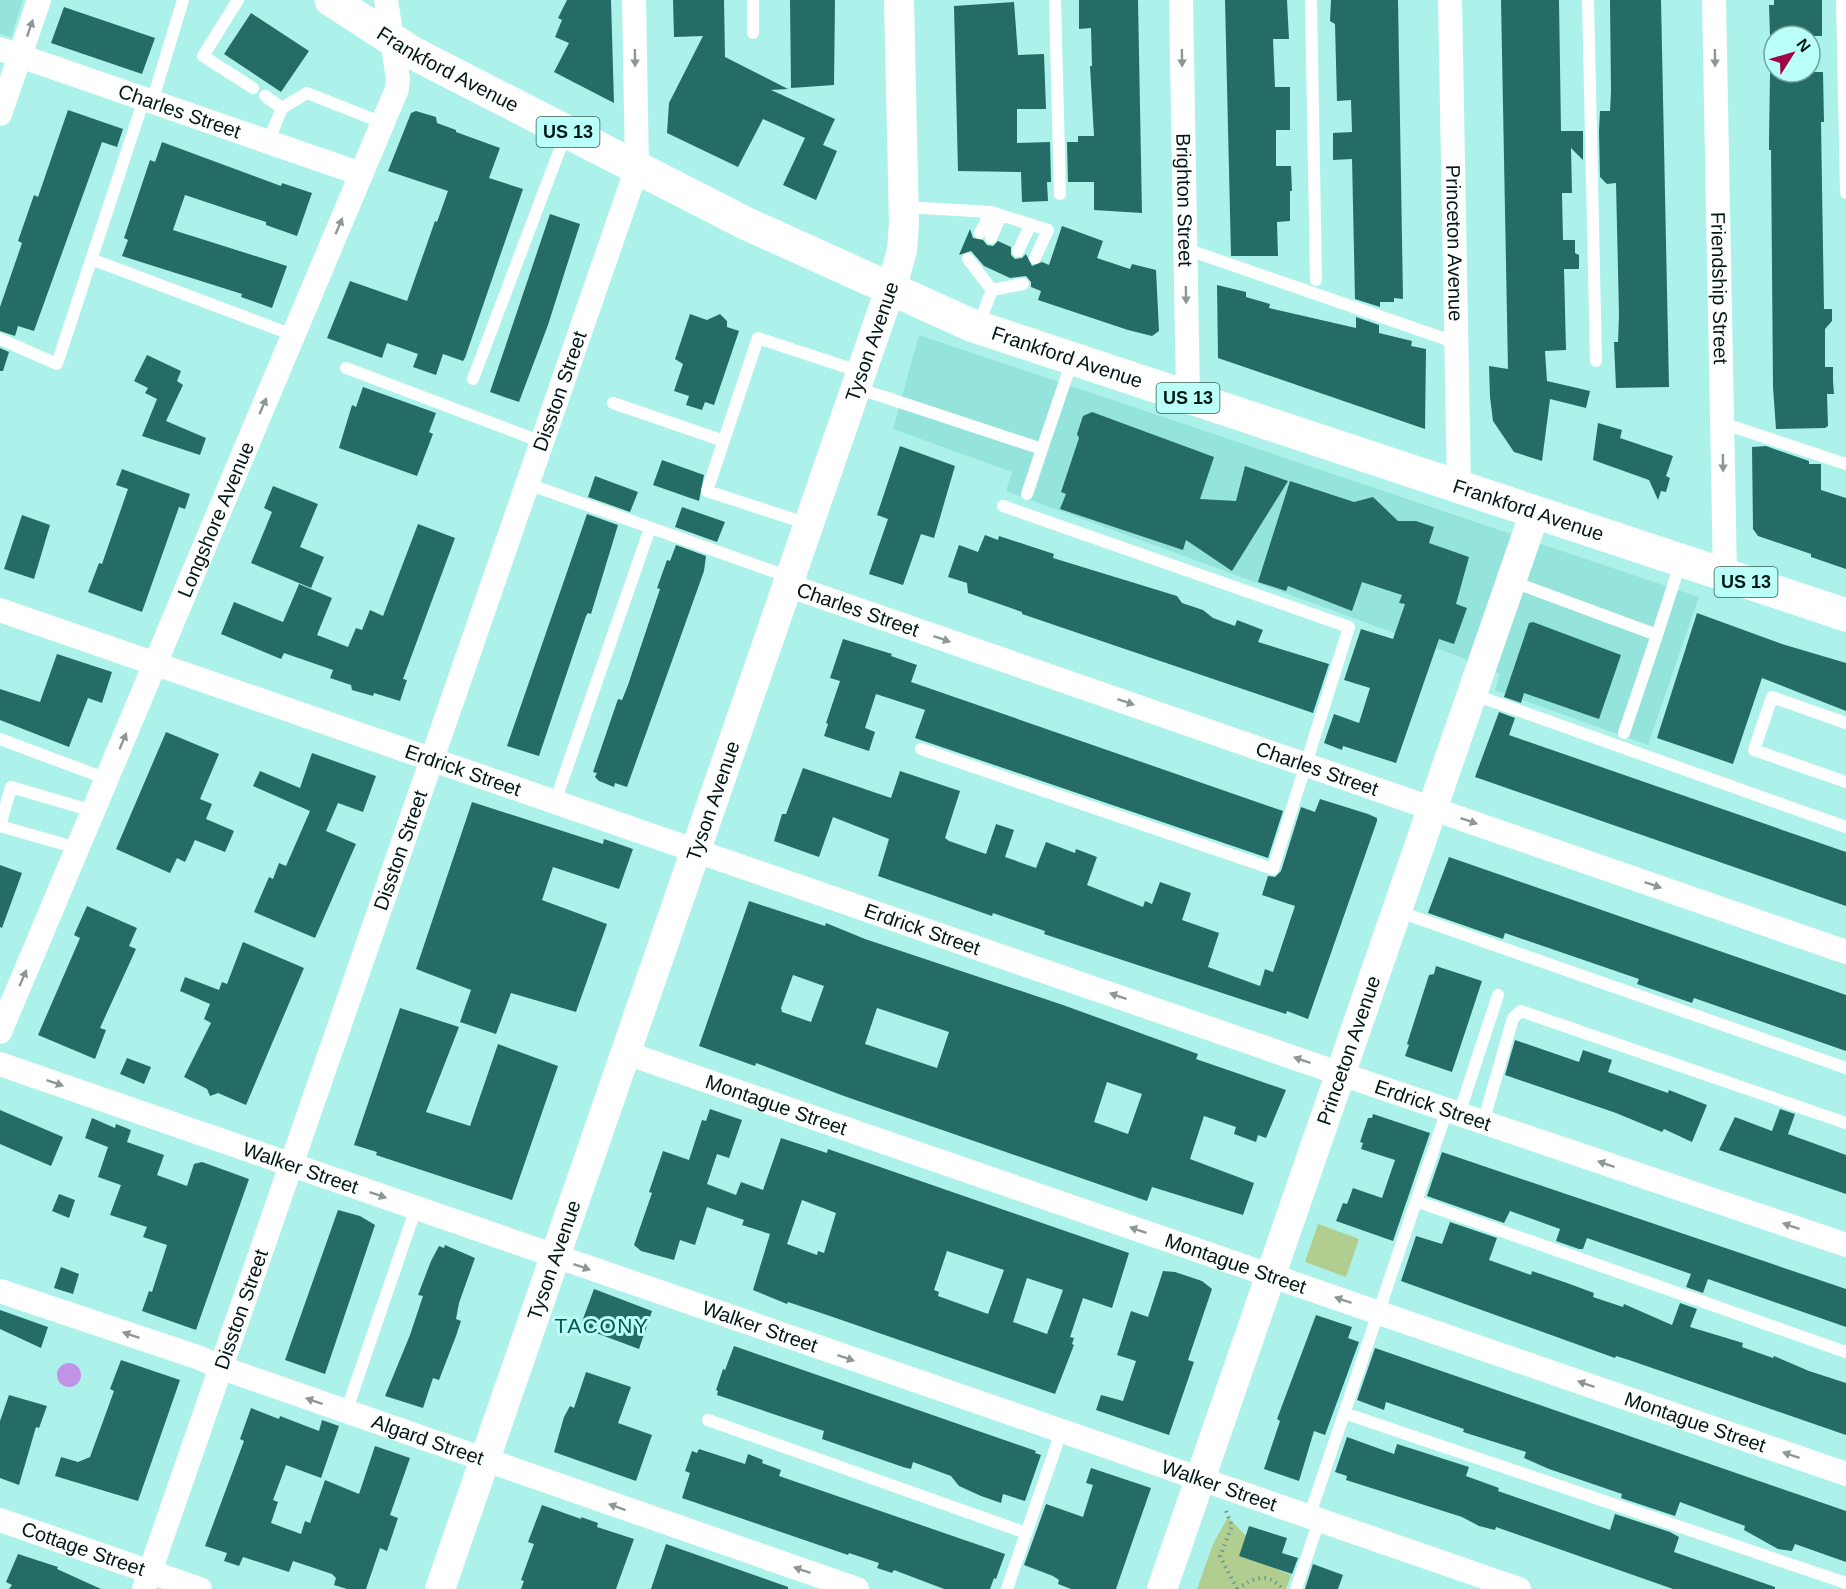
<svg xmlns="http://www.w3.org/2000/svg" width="1846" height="1589" font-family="Arial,sans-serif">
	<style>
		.built { fill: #95e4dc }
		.green { fill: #b2cd90 }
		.water { fill: #c093e7 }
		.building { fill: #266c66; fill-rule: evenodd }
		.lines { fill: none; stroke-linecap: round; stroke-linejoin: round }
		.path { stroke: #679a95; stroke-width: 4; stroke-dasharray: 1.5 4.5; stroke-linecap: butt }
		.service { stroke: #fff; stroke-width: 12 }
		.minor { stroke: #fff; stroke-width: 24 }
		.tertiary { stroke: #fff; stroke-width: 30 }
		.primary { stroke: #fff; stroke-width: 33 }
		.oneway { fill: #8c9796 }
		.labels { text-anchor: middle; stroke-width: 6; stroke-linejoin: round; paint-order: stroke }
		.shield { fill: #bafff8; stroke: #385d5a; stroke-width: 1.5 }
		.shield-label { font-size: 18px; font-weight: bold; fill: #001816 }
		.street-label { font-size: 20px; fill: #001816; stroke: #bafff8 }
		.neighbourhood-label { font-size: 21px; letter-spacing: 1.5px; fill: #065751; stroke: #bafff8 }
	</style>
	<rect width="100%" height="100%" fill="#acf2ea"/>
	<path class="built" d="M0,0h23l-12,37 -11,-3z
		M919,335l780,262 -51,148 -153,-55 5,-16 -48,-20 -446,-163 6,-19 -119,-43z"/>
	<path class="green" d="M1318,1224l41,15 -13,38 -41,-15z
		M1228,1517l49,52 14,6 -5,14h-89l16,-45z"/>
	<path class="water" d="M57 1375a12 12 0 1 1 24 0a12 12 0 1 1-24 0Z"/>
	<path class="building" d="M567,0h44l3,103 -60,-31 15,-29 -14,-6 7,-17 -4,-2z
		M673,0h51l1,57 63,32 -17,1 64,29 -12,26 14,6 -21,49 -33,-15 22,-47 -42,-19 -25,48 -71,-34 2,-30 34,-67 -29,1z
		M790,0h45l-1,85 -43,3z
		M1079,0h59l4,213 -48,-3v-28h-26l-1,-40h11v-6h16l-4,-70h2l-1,-38 -12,1z
		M1225,0h62l2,39h-16l2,48h15v43h-14v36h15l1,25h-2v30l-13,1 1,34h-47z
		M1331,0h67l5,299 -9,-1v4h-14v5l-25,-8 -3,-140 -19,1v-27l19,-1 -1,-32 -14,1 -2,-77 -5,-3z
		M1501,0h58l2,131h22v29l-12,-12 1,45h-10l1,47h12v13l4,2v14h-15l2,81 -21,1 2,30 43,10 -4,17 -36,-9 -8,62 -28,-9 -21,-31 -3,-24 -1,-31 19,3z
		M1610,0h51l8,387 -53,1 -2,-46h4l1,-27 -3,-132 -9,1 -7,-7 -1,-46 1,-20h10l1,-19z
		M1774,0h48v36h-52l-1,-31h5z
		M1014,2l4,53 26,-1 2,55h-29v34l33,-1 1,40h-4l1,19 -26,1 -1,-30 -63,-1 -4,-165z
		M64,7l91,31 -13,36 -91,-31z
		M251,13l58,38 -28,41 -57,-38z
		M1770,72h53l1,50h-3l3,187h8v12l-7,8v38h8v14l1,13h-7l1,32 -3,2 -49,1 -3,-42 -2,-237h-2v-10z
		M68,110l55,19 -6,18 -15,-5 -68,189 -16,-5 -3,10 -15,-5v-24l22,-64 -4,-2 16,-46 4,2z
		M416,111l20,6 1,6 19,7v2l44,16 -11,30 34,11 -58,169 -2,3 -20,-7 -7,21 -23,-8 5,-13 -31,-11 -5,15 -55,-20 23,-57 57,20 28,-80 2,1 11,-31 -60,-20 23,-58z
		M162,142l119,44 1,-3 30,10 -15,43 -31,-11v-3l-81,-27 -12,35 114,36 -15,42 -31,-11 1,-3 -120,-38 6,-16 -4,-2 26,-78 5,2z
		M550,214l30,10 -32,101 -29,77 -29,-10z
		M1062,226l41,15 -6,17 33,11 2,-5 24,6 3,61 -7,5 -24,-6 -90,-30 3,-9 -10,-4v-5l-5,-6 -16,2 -26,-12 -13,-15 -12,4 11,-26 3,9 10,2 4,5 6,1 5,-5 13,6v8l4,4 7,-1 4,-4 6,12 10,-4 7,3z
		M1217,285l29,7v5l24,7 -1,4 87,20v-11l23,8v8l33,8 -1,5 15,3 -1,80 -207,-71z
		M690,314l17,6 13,-6 7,7v6l12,4 -25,74 -9,-3 -3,8 -16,-5 3,-9 -15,-5 9,-27 -8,-5z
		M0,348l9,4 -6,19h-3z
		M147,355l34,16 -4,10 6,4 -17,36 40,17 -6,17 -58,-19 15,-37 -12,-6 3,-5 -14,-7z
		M363,387l73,26 -7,19 4,2 -16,42 -78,-28 13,-43 4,2z
		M1092,412l122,45 -14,42 36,2 9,-35 43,15 -56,90 -46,-31 -3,10 -123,-41 6,-15 -5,-2 18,-54 -2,-4 6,-18z
		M1598,423l24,7 -2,8 53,18 -7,20 4,2 -4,14 -5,-1 -3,9 -9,-20 -56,-20z
		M900,446l55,20 -21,72 -13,-4 -18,51 -34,-11 19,-55 -11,-4z
		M1766,446l43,15v3h12v26l25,8v71l-35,-12v-3l-53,-18 -5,-7 -1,-82z
		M662,460l42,15 -5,26 -46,-16z
		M122,469l68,25 -5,15 -6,-2 -37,105 -54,-20 11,-29 3,1 26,-75 -12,-4z
		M595,476l43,16 -8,20 -42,-15z
		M1290,481l64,21 19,-5 25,24h18l18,6 -5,16 40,14 -13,47 11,4 -13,36 -15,-5 -43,124 -53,-17 -1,4 -18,-7 10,-29 25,9 11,-35 -26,-8 17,-51 32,10 12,-35 -6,-1 3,-8 -40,-13 -10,29 -64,-25 -2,5 -28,-9z
		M273,486l45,18 -18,43 24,10 -13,31 -60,-25 21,-51 -8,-4z
		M682,507l43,15 -8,20 -42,-15z
		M587,514l31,11 -27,89 -3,-1 -2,3 -47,140 -32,-10z
		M22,515l28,10 -16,54 -30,-10z
		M418,524l37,14 -52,141 4,1 -7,21 -26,-8 -1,3 -21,-6 -1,-5 -21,-7 3,-8 -49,-17 -3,6 -60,-25 13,-32 49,20 16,-38 33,14 -15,37 31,12 8,-19 6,2 8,-20 13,6z
		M985,535l13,5 1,-4 55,18 -1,4 124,38 5,7 21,7 10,8 22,8 2,-6 26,10 -5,12 71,22 -16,49 -291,-99v-2l-54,-19 -1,-10 -19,-6 11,-32 19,7z
		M676,545l30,11 -2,15 -77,216 -12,-4 -1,4 -15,-6 -4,-4 2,-4 -4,-1 25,-73 4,1 6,-15 32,-96 -3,-1 10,-28 3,1z
		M1697,613l85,31 64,19v48l-84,-33 -29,86 -76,-26z
		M1533,622l88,33 -22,64 -75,-26 -3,10 -17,-6 25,-74z
		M843,639l49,15 -1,2 26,9 -6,17 372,129 -15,47 -353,-120 10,-28 -49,-16 -11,34 10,4 -6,19 -45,-15 4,-12 -2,-1 14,-42 -10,-3z
		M57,654l55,18 -10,31 -14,-5 -19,49 -69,-27v-31l40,13z
		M1499,712l16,6 -6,17 337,117v54l-371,-129z
		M166,732l53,22 -19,45 12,5 -6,15 28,12 -9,21 -30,-12 -10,22 -8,-4 -7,15 -54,-24z
		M312,753l64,23 -13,36 -25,-9 -12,28 30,13 -41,94 -61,-26 15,-35 4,2 6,-16 7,3 24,-55 -57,-25 7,-15 40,17z
		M803,768l88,30 9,-27 60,20 -15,47 4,3 37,13 10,-30 18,6 -9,27 31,11 10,-26 29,11 1,-4 21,8 -10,28 56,22 2,-6 7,3 8,-22 31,11 -9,27 37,13 -11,34 52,19 5,-17 8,3 22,-66 -33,-11 6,-19 7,1 6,-6 20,-64 14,5 5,-13 48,15 9,4v3l-69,198 -21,-8 -1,3 -212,-70 -30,-10 1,-3 -52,-18 -1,3 -114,-40 11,-37 -56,-22 -14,40 -45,-16 8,-27h4z
		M472,802l131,42 1,-5 29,10 -14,40 -66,-22 -11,33 65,24 -31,88 -65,-19 -15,41 -36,-12 11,-32 -55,-21z
		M1449,857l397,138v56l-152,-53 -2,5 -55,-19 2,-5 -134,-46 -2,6 -75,-26z
		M0,865l22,8 -20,55 -2,-1z
		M749,901l76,25 1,-3 39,16 198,66 135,49 -2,5 90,31 -20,48 -8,-3 -2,7 -22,-8 2,-7 -32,-11 -14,43 64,24 -11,32 -91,-28 -5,14 -303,-105 -88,-33 -1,3 -56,-20zM793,975l31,11 -13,36 -29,-10 -1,-4zM877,1008l72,24 -12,36 -72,-24zM1107,1082l35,12 -14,40 -34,-12z
		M87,906l50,22 -8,18 7,3 -36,79 6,2 -11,29 -57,-24 42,-97 -6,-3z
		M243,942l61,26 -58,137 -28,-12 -8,3 -3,-7 -23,-12 27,-54 -7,-4 6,-15 -30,-13 5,-14 34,13 3,-8 5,2z
		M1436,966l46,15 -30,91 -47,-16 4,-11 -2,-1 22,-69 5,-1z
		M400,1008l59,19 -33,85 44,14 28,-82 60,22 -46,134 -136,-45 1,-3 -23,-7z
		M1515,1040l64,22 4,-12 29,10 -4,12 60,21 1,-3 38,15 -15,37 -28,-13 -2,3 -46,-19 -111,-38z
		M127,1058l24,9 -7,17 -24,-10z
		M710,1109l32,11 -13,38 -12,-4 -10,30 29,11 5,-13 22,8 18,-52 46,15 1,-4 301,104 -17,55 -29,-10 -13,39 4,1 -2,6 2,1 -19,49 -225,-78 -42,-14 -1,2 -34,-14 17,-56 -28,-9 2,-5 -37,-13 -12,38 -15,-5 -6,20 -33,-9 -7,-6 18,-52 -3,-1 14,-41 26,9 13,-40 4,1zM802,1200l34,13 -12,40 -6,-2 -1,4 -30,-11zM947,1251l57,19 -16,44 -50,-18 1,-4 -5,-2zM1027,1278l36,12 -16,44 -34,-12z
		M1780,1109l15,5 -7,20 58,21v39l-127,-44 16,-33 37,14z
		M0,1110l63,27 -12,29 -51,-22z
		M1373,1114l57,19 -37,108 -57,-20 7,-18 4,1 6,-16 29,10 13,-38 -34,-11 2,-6 -3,-1 8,-24h4z
		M92,1118l23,10 1,-4 15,6 -4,12 37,13 -7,20 30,11 7,-22 8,-2 47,17 -53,151 -54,-19 7,-20 3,1 15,-47 -24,-8 4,-10 -37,-12 11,-30 -23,-8 10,-30 -23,-9z
		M1442,1152l404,137v38l-138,-48 -5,14 -17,-6 5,-13 -104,-36 -4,11h-4l-23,-8 4,-12 -50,-18 -6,12 -77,-27z
		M59,1194l16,6 -6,18 -17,-7z
		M338,1210l22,6 15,9 -50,149 -40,-14z
		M1450,1222l47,16 -8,22 42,15 1,-4 35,12 27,10 -1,4 30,10 1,-3 48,21 8,-22 17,6 -7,18 53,16 -1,4 31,11 1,-2 35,15 37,12v52l-217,-75 -13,-4 -1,2 -214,-77 15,-45 26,8z
		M445,1245l30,13 -16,45 -3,16 5,2 -5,15 -17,44 -6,-2 -10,30 -38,-12 25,-61 13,-39 -5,-1 13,-34 8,-15 5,2z
		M61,1267l18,7 -6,20 -19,-6z
		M1163,1271l12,1 27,9 10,8 -24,71 6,2 -25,73 -73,-25 5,-15 22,6 13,-40 -19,-6 14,-44 17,6z
		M594,1289l58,22 -13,38 -59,-22z
		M0,1310l48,17 -7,21 -41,-19z
		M1316,1315l36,12 -4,11 11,4 -34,93 -11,-4 -15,50 -35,-12 16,-48 -3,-2z
		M734,1346l302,105 -1,2 6,2 -16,46 -22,-7 -2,9 -20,-7 -22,-10 -8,-10 -38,-14 -2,7 -8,-2 -81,-28 2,-8 -107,-36 1,-4 -2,-1 7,-21 2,1z
		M1375,1348l471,163v51l-51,-18 -3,7 -14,-2 -34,-19 1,-4 -65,-24 -5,14 -54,-18 1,-4 -73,-25 -25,-11 2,-6 -63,-20 1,-3 -78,-27 -2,8 -27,-10z
		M121,1360l59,20 -42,121 -83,-25 6,-19 17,5 12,-5 24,-66 -4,-2z
		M586,1372l45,15 -13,36 34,12 -16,46 -82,-29 10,-35 6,-11 4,2z
		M9,1395l38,11 -8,22 -3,-1 -17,58 -19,-7v-57z
		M251,1408l28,11 1,-3 39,15 3,-11 17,6 -18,52 -35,-13 -13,35 5,2 -7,21 30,11 4,-13 5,2 15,-43 34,14 16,-48 35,12 -20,57 8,3 -11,33 -7,-3 -14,41h-19l-13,-4 2,-7 -4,-4 -39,-13 -4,11 -46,-15 -4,9 -15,-5 3,-8 -22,-7 39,-105 -4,-2z
		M1347,1437l47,17 3,-10 72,23 -3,9 33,12 -1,3 112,39 5,-16 55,18 9,5 -5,15 101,35v2h-102l-177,-62 -1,3 -16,-4 -17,-9 -116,-37 1,-4 -12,-4z
		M699,1449l46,15 3,-10 15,6 -1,3 19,7 -2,6 226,78 -9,25 -2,-1 -4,11h-46l-50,-19 -2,3 -15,-5 2,-5 -30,-10 -1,2 -166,-57 8,-25 -5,-2 7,-20 5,2z
		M1091,1468l60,20 -35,101h-45l-13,-5 1,-4 -6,-4 -29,-11 22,-61 37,13 10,-32 -7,-2z
		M542,1505l39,14v-2l17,6 -1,4 37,12 -18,50h-95l3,-8 -3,-1 13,-36 -6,-2z
		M1249,1526l38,12 -5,15 16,5 -6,16 -53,-18z
		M666,1544l122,43v2h-137z
		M18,1554l40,13 -1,2 44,20h-92l3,-4 -6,-3z
		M1313,1564l30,11 -5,14h-33z"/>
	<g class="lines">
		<path class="path" d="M1226,1511l6,15 -12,30 17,33
			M1237,1589c16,-11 29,-17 44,-2"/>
		<path class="service" d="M238,0l-35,56 50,32
			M753,0v33
			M1055,0l5,194
			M1311,0l5,280
			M1588,0l8,361
			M1842,0l4,193
			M265,96l17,12 -14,34
			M152,102l31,-102
			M282,108l25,-15 76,30
			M904,207l87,5 57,18 -13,28
			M980,233l11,-21
			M991,238l10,-23
			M1186,249l271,94
			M1018,251l13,-27
			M91,259l202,76
			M968,259l24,31
			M978,326l14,-36 31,-6
			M0,339l57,25 87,-265
			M346,368l196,74
			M473,379l93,-246
			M857,388l185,61 30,-88
			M613,403l111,38
			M1722,423l124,41
			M528,484l261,93
			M1027,494l15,-45
			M808,524l-101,-33 51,-153 103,34
			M1511,581l146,54 24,-74
			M1472,694l374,133
			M1846,723l-74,-26 -18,53 92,32
			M1624,733l33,-98
			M0,739l107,40
			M921,749l352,120 76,-242 -346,-121
			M555,802l95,-274
			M77,848l-77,-22 11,-39 82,24
			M1397,911l449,157
			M1459,1114l39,-119
			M1483,1123l30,-105 8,-7 325,112
			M1416,1201l430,151
			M346,1412l70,-204
			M1344,1413l502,170
			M708,1420l318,113
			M1309,1517l138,-407
			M1007,1589l54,-157
			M1296,1589l23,-68"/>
		<g class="minor">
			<path id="s1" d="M1181,0l7,398"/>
			<path id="s2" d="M1450,0l9,487"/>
			<path id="s3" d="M1714,0l11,575"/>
			<path id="s4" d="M0,49l361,125"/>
			<path d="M0,114l39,-114"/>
			<path id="s5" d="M787,585l1059,367"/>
			<path id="s6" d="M0,610l1341,464 505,171"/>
			<path id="s7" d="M0,1032l397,-943 1,-10 -12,-79"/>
			<path id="s8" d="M626,1053l1220,421"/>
			<path id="s9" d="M0,1064l1519,525"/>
			<path id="s10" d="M0,1291l200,67 22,10 635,221"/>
			<path id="s11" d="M0,1520l200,69"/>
			<path id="s12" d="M144,1589l493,-1421 -3,-168"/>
		</g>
		<g class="tertiary">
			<path id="s13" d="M440,1589l456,-1317 6,-22 2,-26 -5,-224"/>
			<path id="s14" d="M1162,1589l373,-1077"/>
		</g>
		<path class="primary" id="s15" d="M331,0l82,53 332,170 226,102 875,290"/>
	</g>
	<defs><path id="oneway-solid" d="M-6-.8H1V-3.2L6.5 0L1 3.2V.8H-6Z" transform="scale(1.5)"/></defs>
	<g class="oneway">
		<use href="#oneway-solid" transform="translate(30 28) rotate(-71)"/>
		<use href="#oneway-solid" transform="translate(635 58) rotate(89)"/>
		<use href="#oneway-solid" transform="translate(1182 58) rotate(89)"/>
		<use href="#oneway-solid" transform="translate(1715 58) rotate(89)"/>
		<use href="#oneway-solid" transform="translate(339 226) rotate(-67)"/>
		<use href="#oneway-solid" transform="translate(1186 295) rotate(89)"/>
		<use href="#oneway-solid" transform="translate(263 406) rotate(-67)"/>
		<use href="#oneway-solid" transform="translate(1723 463) rotate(89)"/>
		<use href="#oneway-solid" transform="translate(942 639) rotate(19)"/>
		<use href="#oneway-solid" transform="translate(1126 702) rotate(19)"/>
		<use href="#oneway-solid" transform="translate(123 741) rotate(-67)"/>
		<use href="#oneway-solid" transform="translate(1469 821) rotate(19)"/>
		<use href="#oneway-solid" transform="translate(1653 885) rotate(19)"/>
		<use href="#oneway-solid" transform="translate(23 978) rotate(-67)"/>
		<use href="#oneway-solid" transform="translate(1118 996) rotate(-161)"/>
		<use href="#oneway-solid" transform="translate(1302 1060) rotate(-161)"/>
		<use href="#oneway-solid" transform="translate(55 1083) rotate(19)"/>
		<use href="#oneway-solid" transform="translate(1606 1164) rotate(-161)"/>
		<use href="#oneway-solid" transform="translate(378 1195) rotate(19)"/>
		<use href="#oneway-solid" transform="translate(1791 1226) rotate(-161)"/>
		<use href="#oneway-solid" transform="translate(1138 1230) rotate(-161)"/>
		<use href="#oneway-solid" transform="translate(582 1267) rotate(19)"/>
		<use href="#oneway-solid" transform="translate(1343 1300) rotate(-161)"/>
		<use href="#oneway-solid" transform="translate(131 1335) rotate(-161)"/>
		<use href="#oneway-solid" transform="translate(846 1358) rotate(19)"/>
		<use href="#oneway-solid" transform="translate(1586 1384) rotate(-161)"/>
		<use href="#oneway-solid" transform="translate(314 1401) rotate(-161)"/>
		<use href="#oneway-solid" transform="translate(1791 1455) rotate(-161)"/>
		<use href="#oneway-solid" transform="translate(617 1507) rotate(-160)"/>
		<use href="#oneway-solid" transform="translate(802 1570) rotate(-161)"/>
	</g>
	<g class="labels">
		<g class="shield">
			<rect x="536.5" y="117" width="63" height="30" rx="4.5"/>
			<rect x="1156.5" y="383" width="63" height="30" rx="4.5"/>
			<rect x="1714.5" y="567" width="63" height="30" rx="4.5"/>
		</g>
		<g class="shield-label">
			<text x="568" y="138">US 13</text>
			<text x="1188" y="404">US 13</text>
			<text x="1746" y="588">US 13</text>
		</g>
		<g class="street-label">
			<text dy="7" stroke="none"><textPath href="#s15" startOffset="136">Frankford Avenue</textPath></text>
			<text dy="7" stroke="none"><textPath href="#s4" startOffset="190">Charles Street</textPath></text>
			<text dy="7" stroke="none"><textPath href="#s1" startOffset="200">Brighton Street</textPath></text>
			<text dy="7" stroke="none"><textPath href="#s2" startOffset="243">Princeton Avenue</textPath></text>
			<text dy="7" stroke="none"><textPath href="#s3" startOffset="288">Friendship Street</textPath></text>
			<text dy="7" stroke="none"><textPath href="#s13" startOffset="1320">Tyson Avenue</textPath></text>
			<text dy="7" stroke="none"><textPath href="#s15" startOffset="820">Frankford Avenue</textPath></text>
			<text dy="7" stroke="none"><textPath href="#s12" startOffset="1268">Disston Street</textPath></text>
			<text dy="7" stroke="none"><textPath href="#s15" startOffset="1306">Frankford Avenue</textPath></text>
			<text dy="7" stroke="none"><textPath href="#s7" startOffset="556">Longshore Avenue</textPath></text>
			<text dy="7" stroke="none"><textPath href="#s5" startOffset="75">Charles Street</textPath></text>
			<text dy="7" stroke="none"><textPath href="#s5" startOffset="561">Charles Street</textPath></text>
			<text dy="7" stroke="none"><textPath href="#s6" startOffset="490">Erdrick Street</textPath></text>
			<text dy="7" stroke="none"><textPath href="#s13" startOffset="834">Tyson Avenue</textPath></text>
			<text dy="7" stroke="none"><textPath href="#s12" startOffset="782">Disston Street</textPath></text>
			<text dy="7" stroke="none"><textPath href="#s6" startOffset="976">Erdrick Street</textPath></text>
			<text dy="7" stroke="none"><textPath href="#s14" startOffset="570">Princeton Avenue</textPath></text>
			<text dy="7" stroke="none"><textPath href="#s8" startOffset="159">Montague Street</textPath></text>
			<text dy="7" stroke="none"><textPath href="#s6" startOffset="1516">Erdrick Street</textPath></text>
			<text dy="7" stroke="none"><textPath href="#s9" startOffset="318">Walker Street</textPath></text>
			<text dy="7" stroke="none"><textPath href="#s13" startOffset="348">Tyson Avenue</textPath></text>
			<text dy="7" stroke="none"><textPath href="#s8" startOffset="645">Montague Street</textPath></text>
			<text dy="7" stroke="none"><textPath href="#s12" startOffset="296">Disston Street</textPath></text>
			<text dy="7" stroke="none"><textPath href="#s9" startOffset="804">Walker Street</textPath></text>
			<text dy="7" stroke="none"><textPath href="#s8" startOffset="1131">Montague Street</textPath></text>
			<text dy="7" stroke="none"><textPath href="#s10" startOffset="453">Algard Street</textPath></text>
			<text dy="7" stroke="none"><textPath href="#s9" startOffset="1290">Walker Street</textPath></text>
			<text dy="7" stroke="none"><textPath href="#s11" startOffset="88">Cottage Street</textPath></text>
		</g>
		<g class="neighbourhood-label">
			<text x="602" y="1333">TACONY</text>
		</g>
	</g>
	<g transform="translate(1792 54) rotate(53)"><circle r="28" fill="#bafff8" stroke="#70a39e" stroke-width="1.5"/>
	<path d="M0-4.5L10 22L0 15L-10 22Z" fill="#a10644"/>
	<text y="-9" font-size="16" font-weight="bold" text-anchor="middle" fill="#001816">N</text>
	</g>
</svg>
